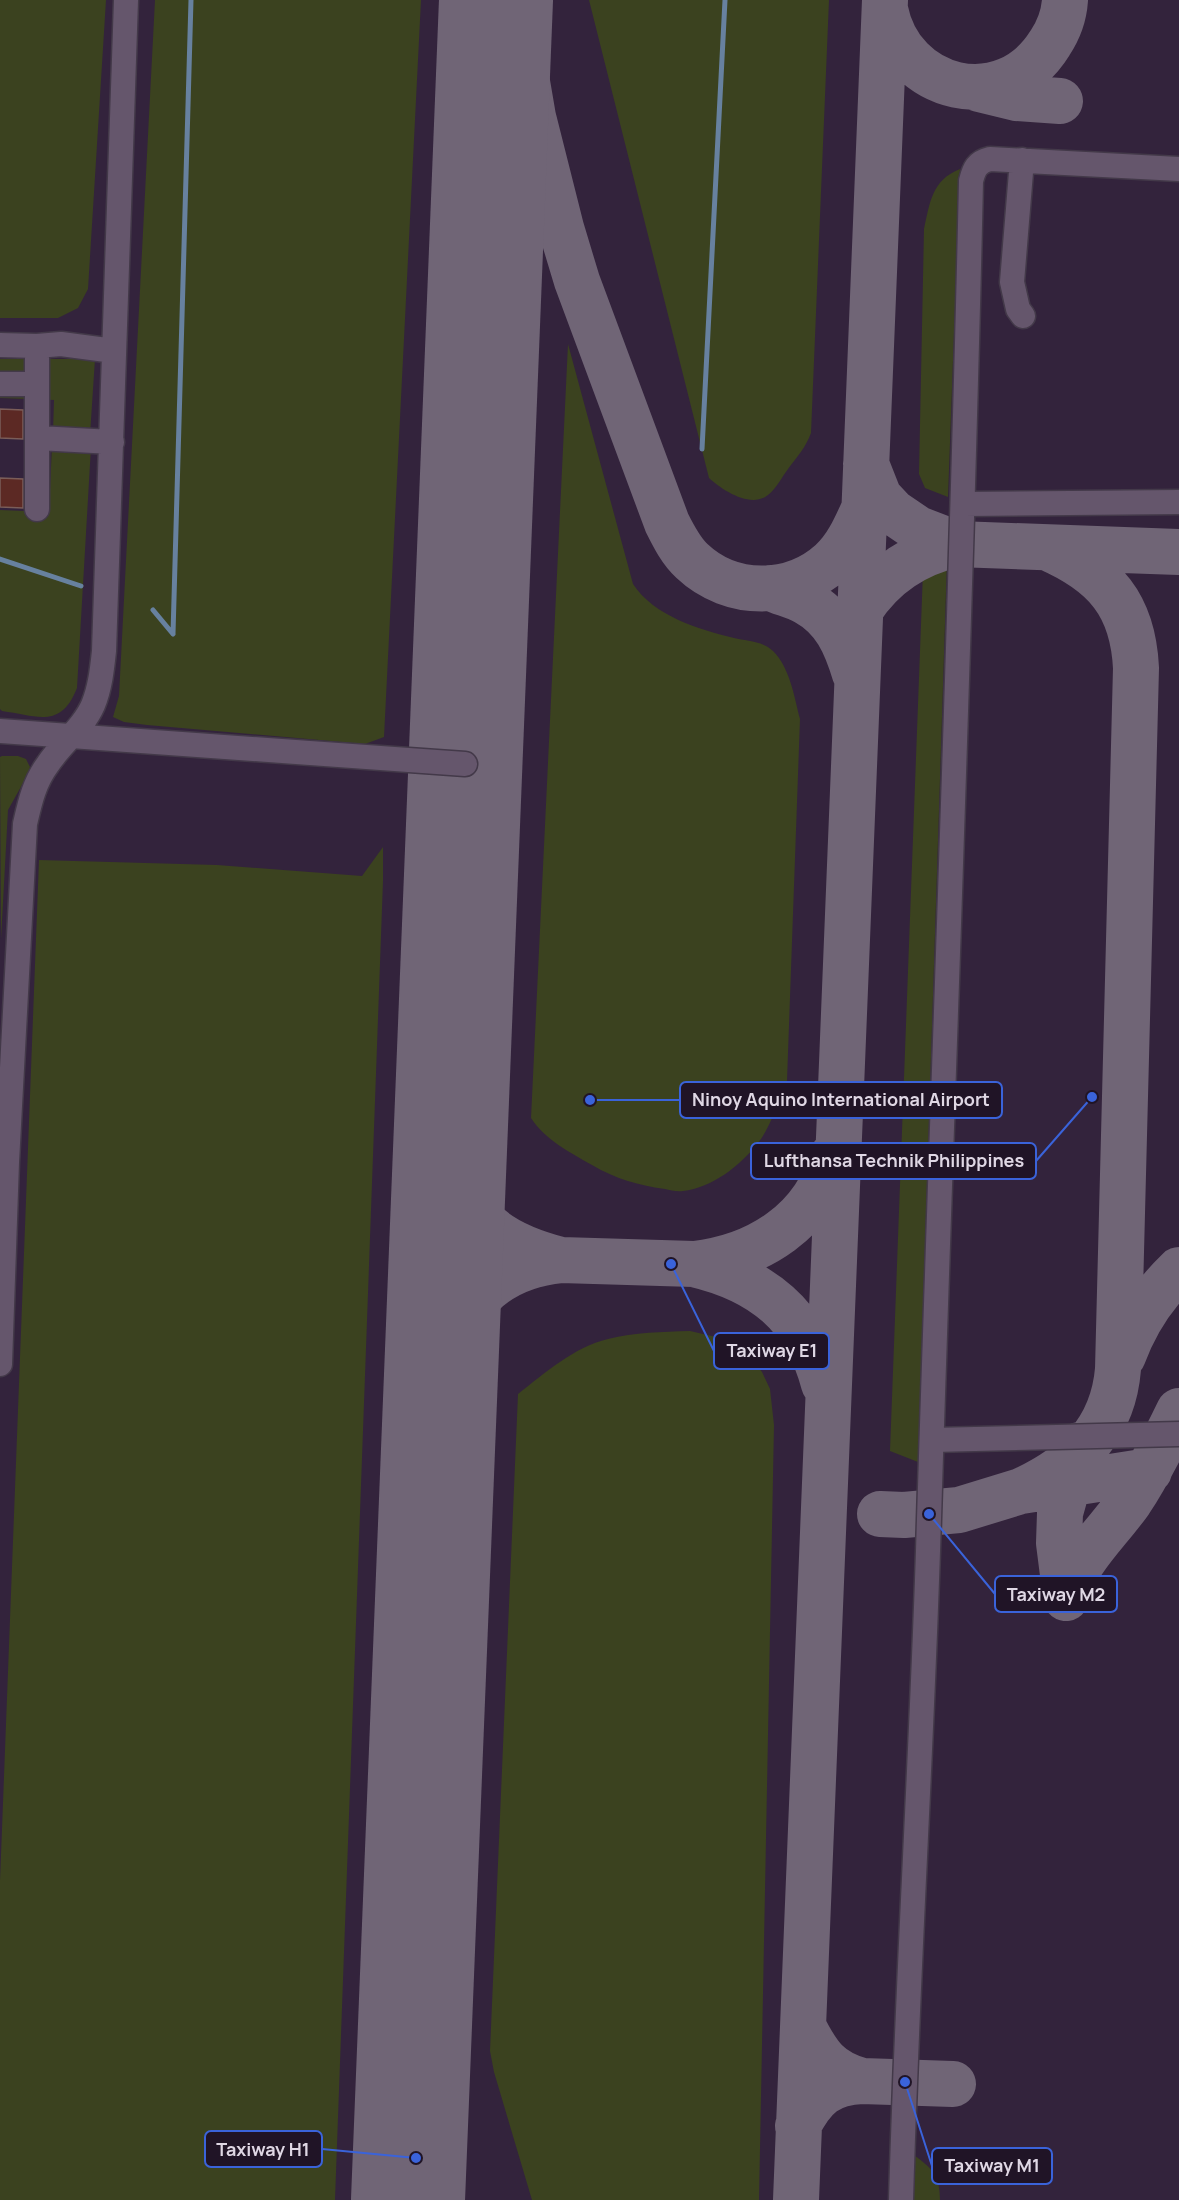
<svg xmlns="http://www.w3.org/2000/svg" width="1179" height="2200" font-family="Manrope,sans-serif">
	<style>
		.built { fill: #33233c }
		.green { fill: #3b421f }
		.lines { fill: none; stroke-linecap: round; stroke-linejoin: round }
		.stream { stroke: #67819f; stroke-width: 5 }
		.taxiway { stroke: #706576; stroke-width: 46 }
		.runway { stroke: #706576; stroke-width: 114 }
		.building { fill: #5c2924; stroke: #7a5d59; stroke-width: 1.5 }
		.minor-casing { stroke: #433949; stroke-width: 27 }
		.minor { stroke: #65566c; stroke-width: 24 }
		.leader { fill: none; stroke: #3a63da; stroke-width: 2 }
		.callout-dot { fill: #3a63da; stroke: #201426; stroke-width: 2 }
		.callout { fill: #201426; stroke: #3a63da; stroke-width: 2 }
		.callout-label { font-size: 18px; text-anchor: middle; font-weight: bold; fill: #dfd7e4 }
	</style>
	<rect width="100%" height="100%" fill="#2a1d30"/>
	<path class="built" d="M0,0h1179v2200h-1179z"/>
	<path class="green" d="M0,0h106l-18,289 -10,19 -20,10h-58z
		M155,0h266l-37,737 -19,7 -218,-19 -23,-3 -11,-5 6,-21z
		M589,0h240l-18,433c-5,14 -14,24 -23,36 -6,8 -12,20 -20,26 -17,14 -46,-5 -59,-17z
		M960,169l-12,328 -23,-9 -6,-14 5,-245c6,-27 8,-49 36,-60z
		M568,344l65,240c21,32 65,45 101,54 12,3 29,3 39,13 17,17 21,45 27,68l-13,362c-9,20 -15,44 -29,62 -17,22 -46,45 -75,48 -6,1 -13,-1 -18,-2 -28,-4 -49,-10 -73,-24 -21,-12 -48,-26 -61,-47z
		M0,359h95l-5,76 -37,-2 1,-33 -54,-2z
		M52,445l39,2 -14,241c-16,41 -39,28 -75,23l-2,-2v-199l49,2z
		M947,561l-29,900v1l-28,-11 33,-880 8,-6z
		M2,756h16l8,3 4,8 -3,9 -19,34 -7,129 -1,-182z
		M383,847v34l-48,1319h-335v-319l39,-1021 178,5 145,11z
		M690,1331l39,9 13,7 20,25 8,17 4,36 -15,775h-227l-38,-128 -4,-21 28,-657c27,-21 56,-47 90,-55 27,-7 54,-7 82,-8z
		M910,2152c21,16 30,21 30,48h-31z"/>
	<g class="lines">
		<path class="stream" d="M702,449l23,-449
			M0,559l81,27
			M153,610l20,24
			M173,634l18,-634"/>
		<path class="taxiway" d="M513,0l20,117 28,111 16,53 90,242c7,14 14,28 25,38 39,37 100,36 139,1 15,-13 24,-33 32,-51
			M885,9c16,83 119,108 165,34 8,-12 14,-28 15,-43
			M979,89l37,9 44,3
			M866,464l13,33 14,15 25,17 39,15 222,8
			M771,588c11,5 24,8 35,14 29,16 40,42 49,72
			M860,610c24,-36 55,-56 97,-66
			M561,1260l133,4
			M1123,1356c12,-33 31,-62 56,-86
			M440,1374c18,-64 50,-107 121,-114 -27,-7 -59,-18 -79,-40 -20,-22 -25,-59 -32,-87
			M824,1384c-18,-69 -62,-104 -130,-120 64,-7 122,-43 139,-109
			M1021,1491c53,-24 92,-60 97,-122l18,-701c-3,-63 -31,-95 -88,-120
			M880,1514l24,1 55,-5 62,-19 128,-20
			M1066,1598l-7,-55 1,-30 19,-68
			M1066,1598c8,-36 43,-67 64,-97 19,-29 34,-59 49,-90
			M862,2081l91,3
			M798,2126c16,-31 30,-43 64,-45 -33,-9 -44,-25 -59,-55
			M411,2130l5,28 13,42
			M796,2200l89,-2200"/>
		<path class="runway" d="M408,2200l88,-2200"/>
	</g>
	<path class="building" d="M0,409l23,1v29l-23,-1z
		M0,478l23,1v29l-23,-1z"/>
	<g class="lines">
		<defs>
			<path id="minor" d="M1022,160l-10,122 6,27 5,7
				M0,345l37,1 24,-2 53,7
				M37,346v163
				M0,384h37
				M38,438l74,4
				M964,504l215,-2
				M0,731l465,33
				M0,1364l7,-202 18,-338c5,-22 9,-41 23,-60 13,-20 35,-36 45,-59 7,-17 9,-35 11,-54l22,-651
				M932,1440l247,-6
				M901,2200c6,-216 20,-433 27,-649 14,-457 33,-913 43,-1370 3,-12 6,-19 19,-22l189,10"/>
		</defs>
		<use href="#minor" class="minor-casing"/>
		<use href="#minor" class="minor"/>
	</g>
	<path class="leader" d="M590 1100L680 1100M1092 1097L1036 1161M671 1264L714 1351M929 1514L995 1594M416 2158L322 2149M905 2082L932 2166"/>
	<g class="callout-dot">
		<circle cx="590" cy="1100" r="6"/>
		<circle cx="1092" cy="1097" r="6"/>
		<circle cx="671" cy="1264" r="6"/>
		<circle cx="929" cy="1514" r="6"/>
		<circle cx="416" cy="2158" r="6"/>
		<circle cx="905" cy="2082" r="6"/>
	</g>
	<g class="callout">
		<rect x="680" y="1082" width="322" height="36" rx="6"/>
		<rect x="751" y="1143" width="285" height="36" rx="6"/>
		<rect x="714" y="1333" width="115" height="36" rx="6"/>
		<rect x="995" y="1576" width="122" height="36" rx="6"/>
		<rect x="205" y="2131" width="117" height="36" rx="6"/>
		<rect x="932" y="2148" width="120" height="36" rx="6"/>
	</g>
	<g class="callout-label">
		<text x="841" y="1106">Ninoy Aquino International Airport</text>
		<text x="894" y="1167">Lufthansa Technik Philippines</text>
		<text x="772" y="1357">Taxiway E1</text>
		<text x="1056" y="1601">Taxiway M2</text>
		<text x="263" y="2156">Taxiway H1</text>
		<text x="992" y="2172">Taxiway M1</text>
	</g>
</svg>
